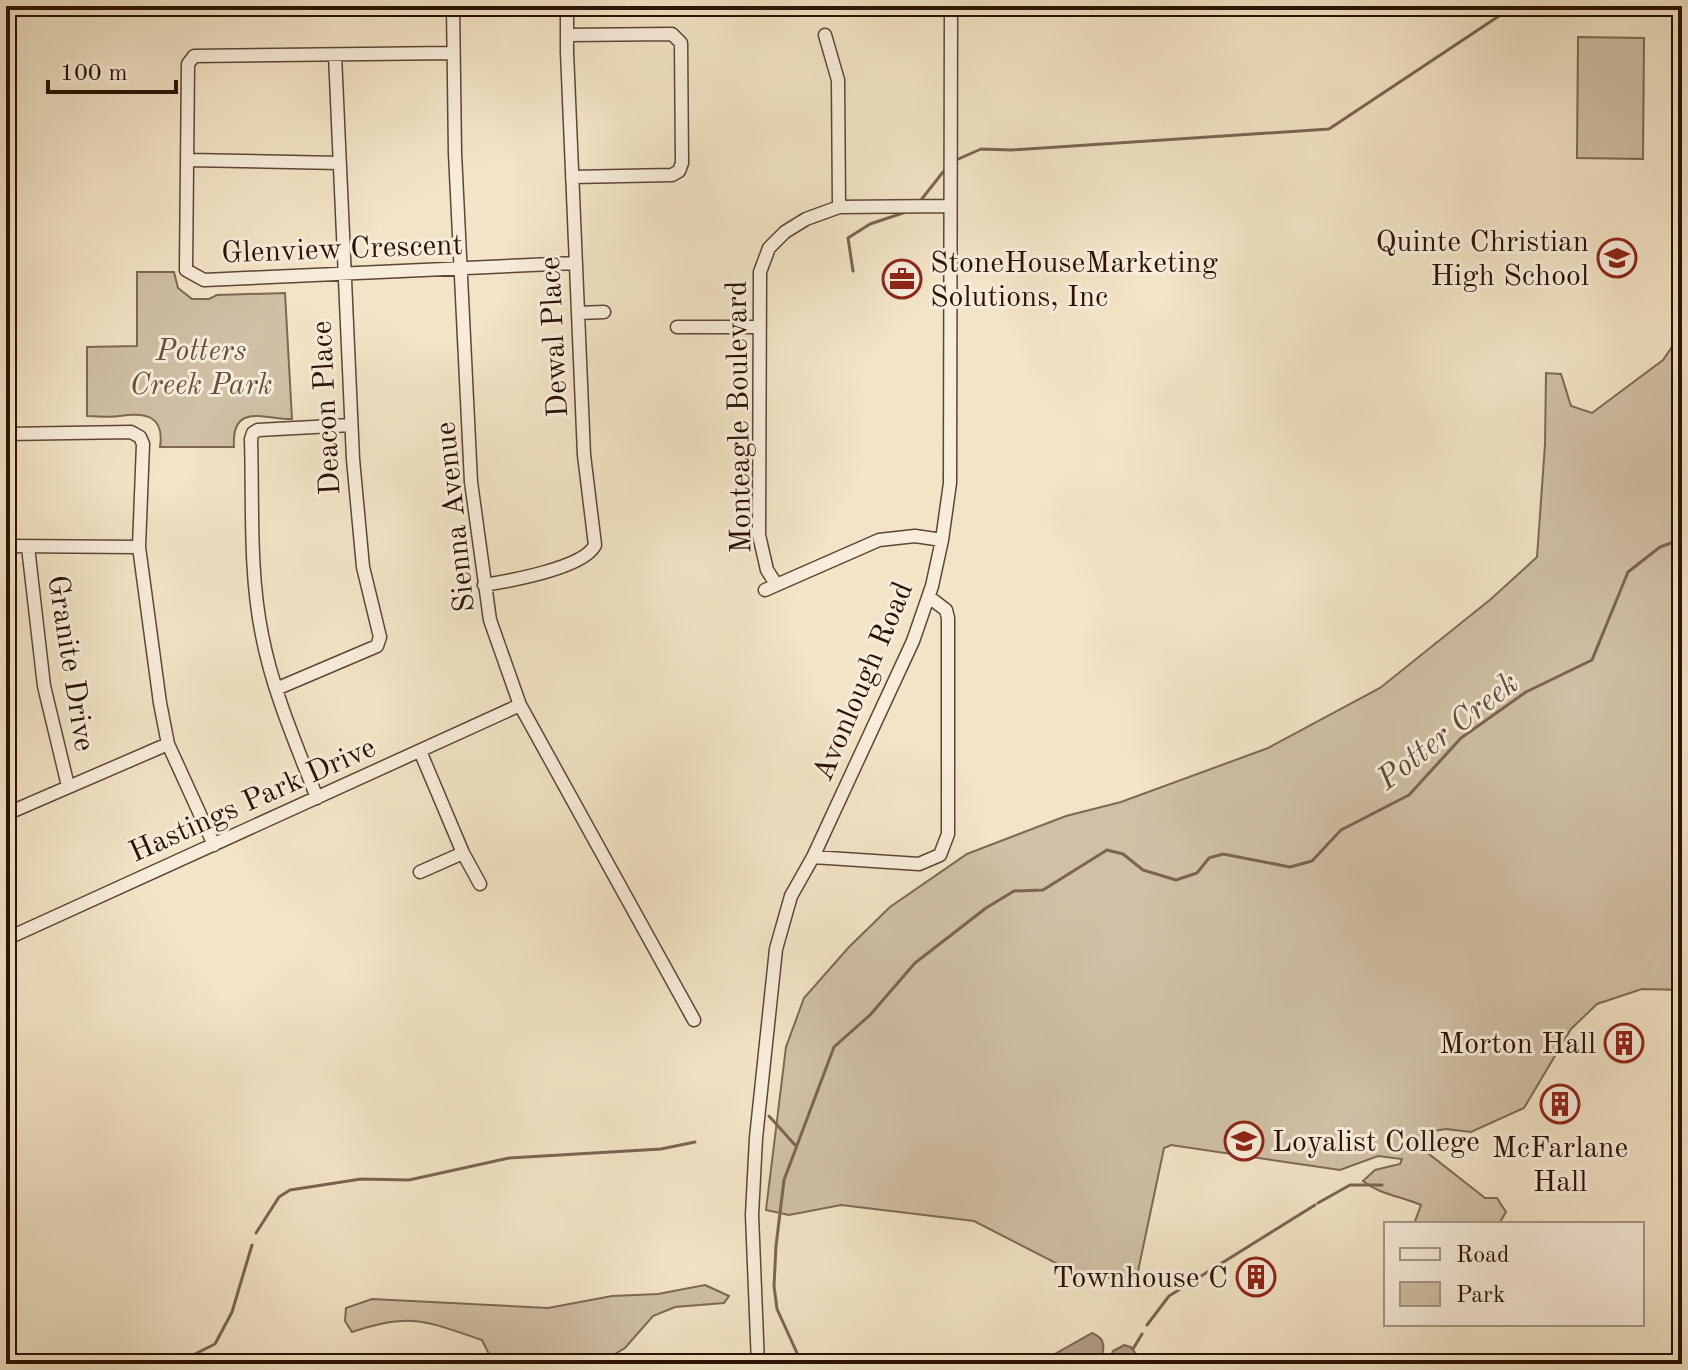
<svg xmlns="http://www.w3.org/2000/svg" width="1688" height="1370" font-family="'Old Standard TT',serif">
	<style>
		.green { fill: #d0c0a5; stroke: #7e6854; stroke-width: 2 }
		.water { fill: #af9c84; stroke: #7b6450; stroke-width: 2 }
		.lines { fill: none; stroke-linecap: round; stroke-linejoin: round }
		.stream { stroke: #7b6450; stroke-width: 3 }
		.minor-casing { stroke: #5e4634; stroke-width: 15 }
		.minor { stroke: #f7edda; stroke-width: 12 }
		.labels { text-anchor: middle; stroke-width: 6; stroke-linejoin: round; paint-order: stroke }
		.poi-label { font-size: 30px; fill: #2c1103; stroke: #f7edda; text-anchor: end }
		.street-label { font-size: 30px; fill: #2c1103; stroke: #f7edda }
		.park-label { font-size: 30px; font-style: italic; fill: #654e3c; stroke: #f7edda }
		.water-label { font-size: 32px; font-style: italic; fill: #604937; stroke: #f7edda }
	</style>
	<rect width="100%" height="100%" fill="#f2e4c6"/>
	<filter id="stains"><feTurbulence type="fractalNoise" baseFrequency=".0025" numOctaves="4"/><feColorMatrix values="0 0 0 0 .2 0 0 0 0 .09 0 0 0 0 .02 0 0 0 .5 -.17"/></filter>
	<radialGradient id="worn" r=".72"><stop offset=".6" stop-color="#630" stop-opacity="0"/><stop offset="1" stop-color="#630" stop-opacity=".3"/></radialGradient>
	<path class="green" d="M1578,37l66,1 -1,121 -66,-1z
		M137,272h37l4,16 14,11h17l8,-4 68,-2 7,126c-25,1 -61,-18 -58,28h-74c5,-32 -16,-35 -40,-31 -11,2 -23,0 -33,0v-69l50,-1z
		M1682,341v649l-40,-1 -45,15 -26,25 -47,79 -53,24 -25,-3 -18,3 -4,18 61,48h12l9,14 -7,12h-85l7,-19c-20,-9 -41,-10 -58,-24l12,-11 25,-6 2,-5 -24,-3 -38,14 -169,-25 -7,3 -27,128 -50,3 -113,-58 -133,-16 -52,10 -23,-5 20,-163 18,-49 45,-51 41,-40 77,-53 99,-38 55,-14 147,-54 112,-60 111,-89 46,-42 8,-113 1,-71 15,1 10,32 21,7 71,-53 11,-16z
		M705,1285l24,11 -5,7 -49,4 -22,9 -28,32 -27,16h-104l-12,-24c-57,-19 -71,-28 -130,-8l-7,-11 1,-13 26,-9 176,9 64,-12 46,-2z"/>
	<path class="water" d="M1092,1333c16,6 12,18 7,31h-62z
		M1124,1345l7,2 5,7 -2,10h-26l5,-13z"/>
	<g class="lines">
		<path class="stream" d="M956,160l25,-11 30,1 318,-21 185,-123
			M921,200l22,-28
			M853,271l-5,-33 22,-14 39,-13
			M769,1116l26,29
			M1318,1203l32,-18h32
			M256,1233l23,-36 11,-7 71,-11 48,1 100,-22 152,-9 34,-7
			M1147,1325l22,-29 146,-91
			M1133,1349l9,-15
			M175,1364l40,-20 17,-32 20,-67
			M802,1364l-25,-55 -3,-23 2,-40 8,-66 50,-133 36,-32 45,-52 71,-55 28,-17 29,-1 64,-40 16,4 20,16 33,10 21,-7 12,-15 14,-4 67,13 22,-6 29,-31 68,-35 52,-57 65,-46 66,-32 36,-88 32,-25 22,-8"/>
		<defs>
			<path id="minor" d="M453,6l2,147 16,329 19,138 30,85 174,315
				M567,35l105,-1 9,9 1,120 -3,8 -7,4 -100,2
				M825,35l13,45 1,127
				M452,53l-258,3 -6,8 -2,206 18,10 372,-17
				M188,160l151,3
				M578,313l26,-1
				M677,327h82
				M6,434l125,-2 9,5 3,7 -4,103 21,156 8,41 46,101
				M6,546l133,1
				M28,547l16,139 24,100
				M776,584l-9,-14 -8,-35 1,-263 9,-24 16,-16 21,-13 33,-12 110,-1
				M484,585c25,-4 100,-17 111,-40l-11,-90 -17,-403v-46
				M765,590l114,-50 36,-4 27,4
				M276,689l101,-43 3,-9 -17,-70 -10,-108 -18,-404
				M420,751l43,102 17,31
				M317,798c-21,-54 -44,-106 -55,-163 -13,-64 -9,-131 -11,-196l2,-6 5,-3 93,-5
				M6,814l162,-70
				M813,857l106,7 21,-9 8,-21v-216l-2,-8 -17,-13
				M420,872l43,-19
				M6,939l514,-234
				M758,1364l-6,-149 4,-77 20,-189 15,-53 22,-39 100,-216 19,-55 10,-46 8,-57 1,-477"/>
		</defs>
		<use href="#minor" class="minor-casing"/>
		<use href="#minor" class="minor"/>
	</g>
	<defs>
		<symbol id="school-ring" viewBox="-11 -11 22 22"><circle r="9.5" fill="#f7edda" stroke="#8f2418" stroke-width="1.5"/><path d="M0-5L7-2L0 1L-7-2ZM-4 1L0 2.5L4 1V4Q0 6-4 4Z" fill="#8f2418"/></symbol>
		<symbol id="office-ring" viewBox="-11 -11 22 22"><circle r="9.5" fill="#f7edda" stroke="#8f2418" stroke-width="1.5"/><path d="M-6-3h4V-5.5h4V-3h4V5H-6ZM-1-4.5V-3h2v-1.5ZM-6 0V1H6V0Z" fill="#8f2418"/></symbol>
		<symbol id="building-ring" viewBox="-11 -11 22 22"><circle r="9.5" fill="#f7edda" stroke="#8f2418" stroke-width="1.5"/><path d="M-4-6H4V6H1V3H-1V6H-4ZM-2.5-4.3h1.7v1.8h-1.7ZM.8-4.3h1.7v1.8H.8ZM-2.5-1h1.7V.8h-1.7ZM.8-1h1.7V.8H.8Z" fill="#8f2418"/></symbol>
		<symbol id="university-ring" viewBox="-11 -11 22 22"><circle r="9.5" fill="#f7edda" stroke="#8f2418" stroke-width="1.5"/><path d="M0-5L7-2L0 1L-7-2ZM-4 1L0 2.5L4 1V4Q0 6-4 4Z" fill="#8f2418"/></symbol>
	</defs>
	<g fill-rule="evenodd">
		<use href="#school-ring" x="1595" y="236" width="44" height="44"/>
		<use href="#office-ring" x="880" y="257" width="44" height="44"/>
		<use href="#building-ring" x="1602" y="1021" width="44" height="44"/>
		<use href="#building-ring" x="1538" y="1082" width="44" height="44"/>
		<use href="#university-ring" x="1222" y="1119" width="44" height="44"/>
		<use href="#building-ring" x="1234" y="1255" width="44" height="44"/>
	</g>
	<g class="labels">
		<g class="poi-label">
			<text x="1589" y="251">Quinte Christian<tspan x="1589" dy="34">High School</tspan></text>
			<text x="930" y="272" text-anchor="start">StoneHouseMarketing<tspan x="930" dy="34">Solutions, Inc</tspan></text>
			<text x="1596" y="1053">Morton Hall</text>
			<text x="1272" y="1151" text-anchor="start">Loyalist College</text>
			<text x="1560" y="1157" text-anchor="middle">McFarlane<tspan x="1560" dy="34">Hall</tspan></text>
			<text x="1228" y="1287">Townhouse C</text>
		</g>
		<g class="street-label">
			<text transform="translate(342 248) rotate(-2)" y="10">Glenview Crescent</text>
			<text transform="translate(553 337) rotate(-93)" y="10">Dewal Place</text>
			<text transform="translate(325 408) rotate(-93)" y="10">Deacon Place</text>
			<text transform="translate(738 417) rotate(-91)" y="10">Monteagle Boulevard</text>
			<text transform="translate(454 517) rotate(-96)" y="10">Sienna Avenue</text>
			<text transform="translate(72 663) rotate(81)" y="10">Granite Drive</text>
			<text transform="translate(862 681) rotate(-67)" y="10">Avonlough Road</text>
			<text transform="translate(252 799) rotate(-24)" y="10">Hastings Park Drive</text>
		</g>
		<g class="park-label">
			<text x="201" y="360">Potters<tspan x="201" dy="34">Creek Park</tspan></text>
		</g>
		<g class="water-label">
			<text transform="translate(1447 730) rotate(-38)" y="11">Potter Creek</text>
		</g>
	</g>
	<rect width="1688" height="1370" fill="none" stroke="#f2e4c6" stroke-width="32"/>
	<rect x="8" y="8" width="1672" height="1354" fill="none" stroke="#2c1103" stroke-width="4"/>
	<rect x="16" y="16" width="1656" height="1338" fill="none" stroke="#2c1103" stroke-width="2"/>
	<rect x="1384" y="1222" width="260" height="104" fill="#f7edda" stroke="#a69584" stroke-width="2"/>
	<rect x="1400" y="1248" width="40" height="12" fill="#f7edda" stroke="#a69584" stroke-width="2"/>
	<text x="1456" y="1262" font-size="24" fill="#2c1103">Road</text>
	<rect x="1400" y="1282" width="40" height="24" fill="#d0c0a5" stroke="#a69584" stroke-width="2"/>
	<text x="1456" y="1302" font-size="24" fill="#2c1103">Park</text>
	<path d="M48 80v12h128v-12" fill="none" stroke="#2c1103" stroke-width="4"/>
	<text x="60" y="80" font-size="24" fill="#2c1103" stroke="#f7edda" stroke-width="6" paint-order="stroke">100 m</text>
	<rect width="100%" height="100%" filter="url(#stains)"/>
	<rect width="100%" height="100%" fill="url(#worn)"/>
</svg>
